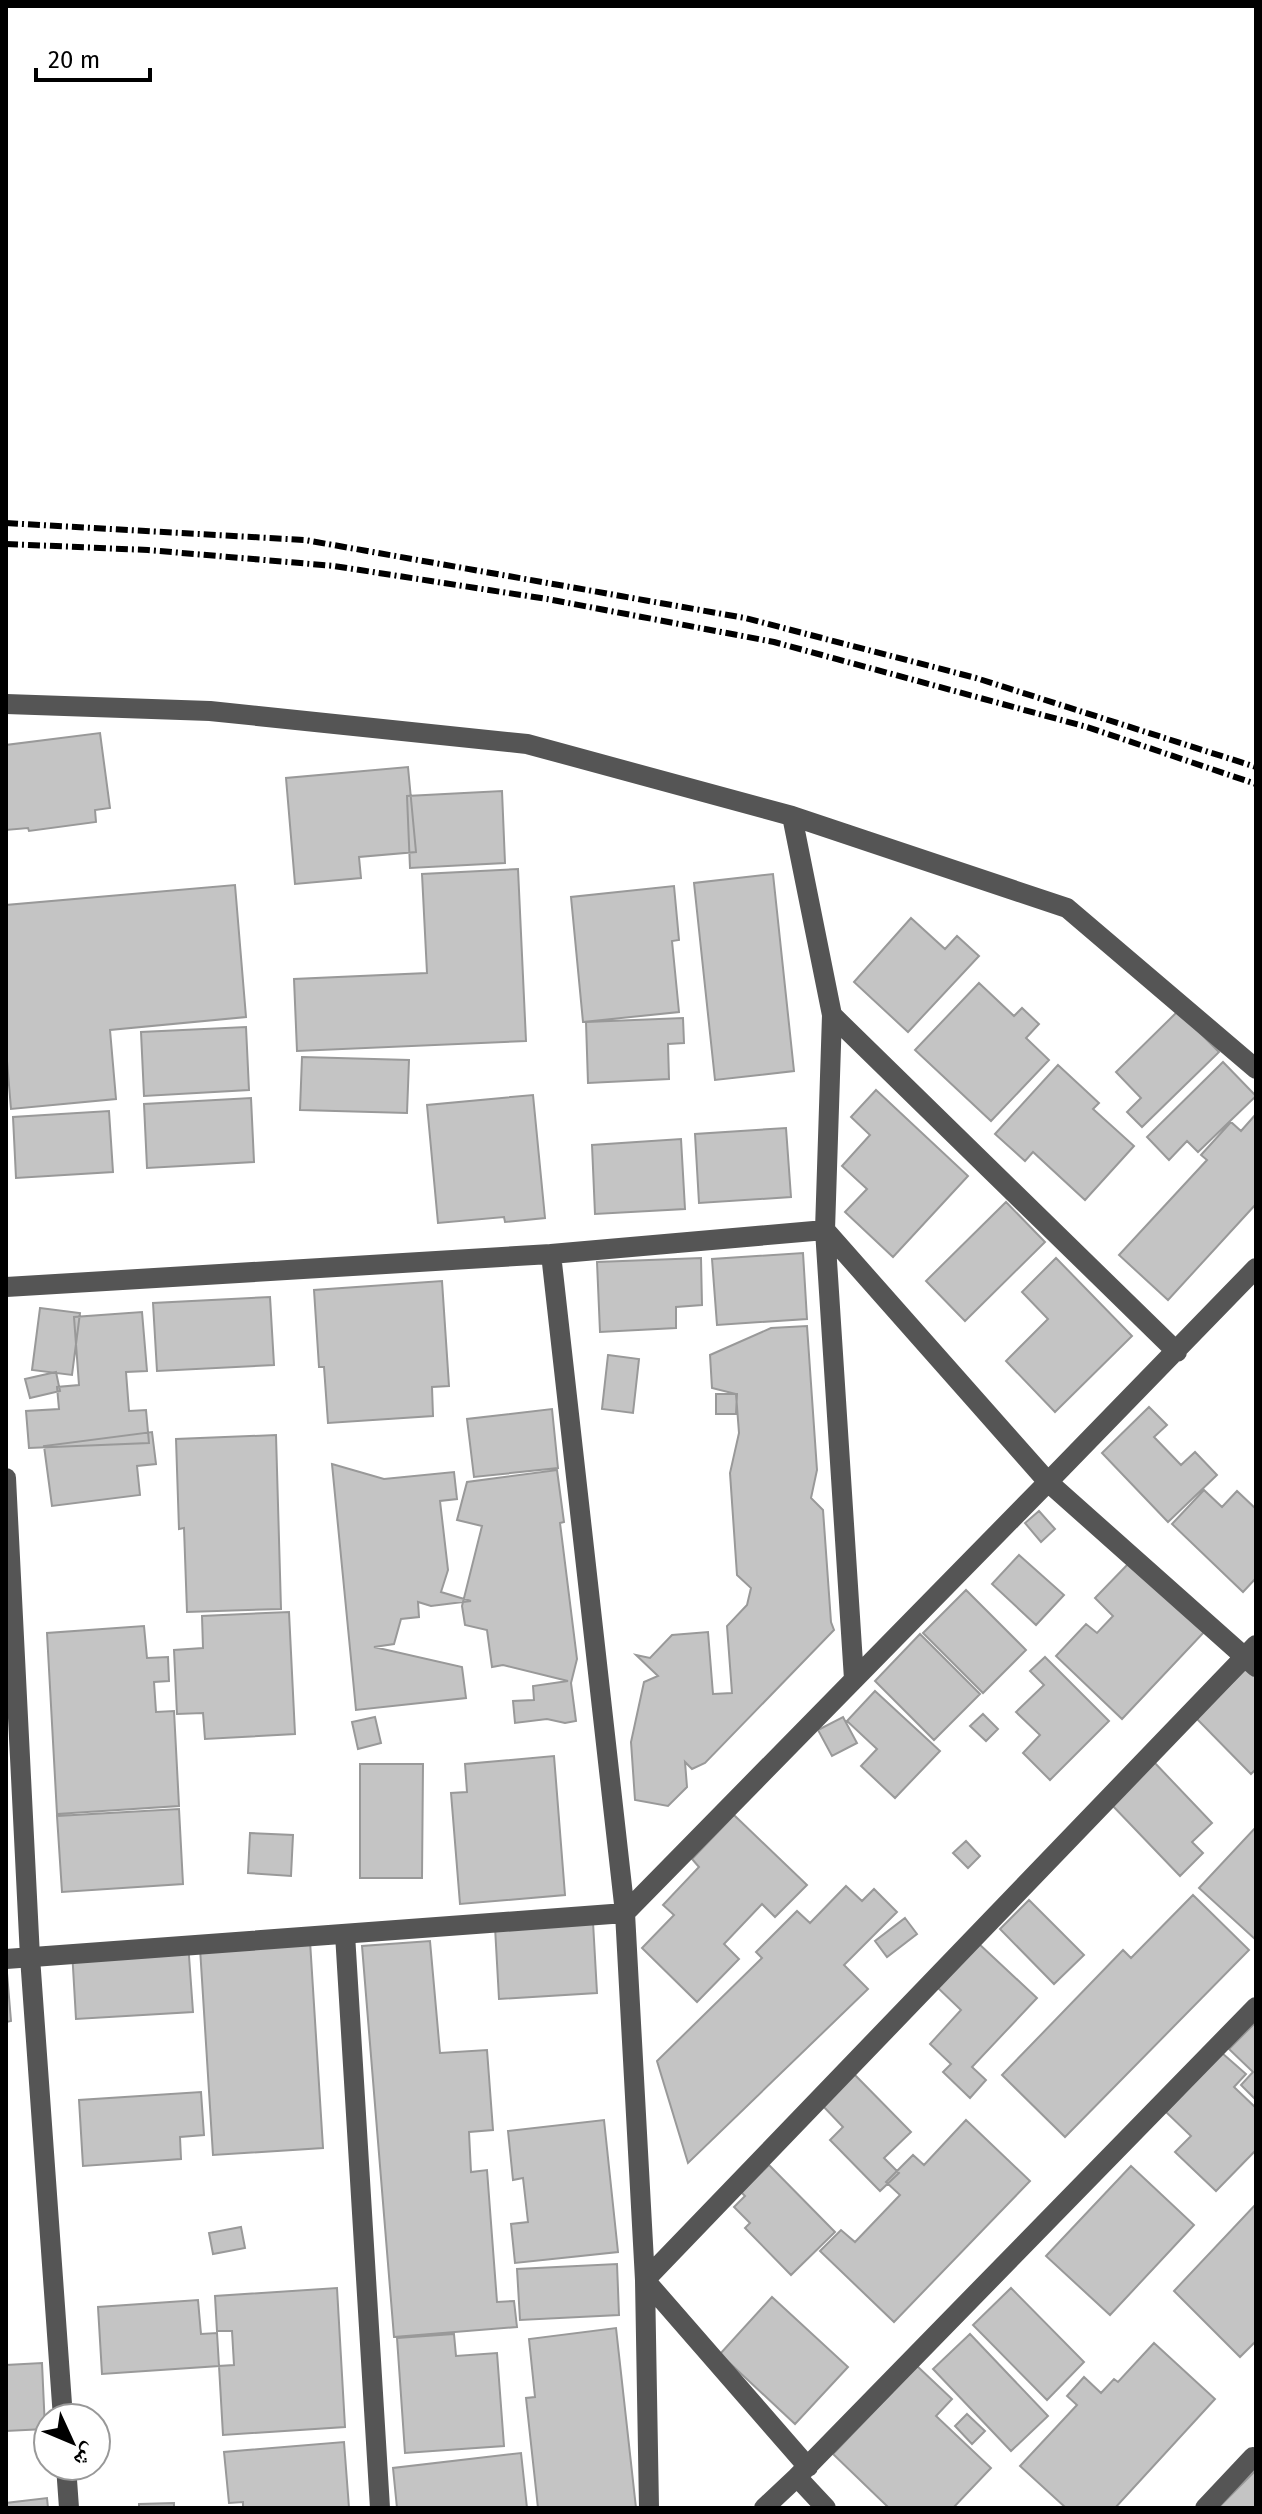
<svg xmlns="http://www.w3.org/2000/svg" width="1262" height="2514" font-family="'Fira Sans','Noto Naskh Arabic',sans-serif">
	<style>
		.building { fill: #c4c4c4; stroke: #999; stroke-width: 2 }
		.lines { fill: none; stroke-linecap: round; stroke-linejoin: round }
		.minor { stroke: #555; stroke-width: 20 }
		.rail { stroke: #000; stroke-width: 6; stroke-dasharray: 12 4 2 4; stroke-linecap: butt }
	</style>
	<rect width="100%" height="100%" fill="#fff"/>
	<path class="building" d="M100,733l10,75 -15,2 1,12 -67,9 -1,-3 -22,2v-85z
		M408,767l8,85 -57,5 2,21 -66,6 -9,-106z
		M502,791l3,72 -95,5 -3,-72z
		M518,869l8,172 -229,10 -3,-72 133,-6 -5,-99z
		M773,874l21,197 -79,9 -21,-197z
		M235,885l11,132 -136,13 6,69 -105,10 -5,-60v-144z
		M674,886l5,54 -7,1 7,71 -96,10 -12,-125z
		M911,918l34,31 12,-13 22,20 -71,76 -54,-50z
		M979,983l35,33 8,-8 17,16 -13,14 23,22 -58,61 -76,-71z
		M1178,1011l41,41 -77,75 -15,-15 14,-14 -25,-26z
		M683,1018l1,25 -16,1 1,35 -81,4 -2,-61z
		M246,1027l3,63 -105,6 -3,-64z
		M302,1057l107,3 -2,53 -107,-3z
		M1223,1062l33,34 -58,56 -11,-11 -18,19 -22,-23z
		M1058,1065l41,38 -6,6 41,37 -49,54 -52,-48 -8,9 -30,-27z
		M876,1090l92,86 -75,81 -48,-45 22,-23 -25,-23 28,-31 -19,-18z
		M533,1095l12,123 -40,4 -1,-5 -66,6 -11,-118z
		M251,1098l3,64 -107,6 -3,-64z
		M109,1111l4,61 -97,6 -3,-61z
		M1256,1114v90l-88,96 -49,-45 88,-95 -6,-5 30,-33 10,9z
		M786,1128l5,69 -92,6 -4,-69z
		M681,1139l4,70 -90,5 -3,-69z
		M1006,1202l39,40 -80,79 -39,-40z
		M803,1253l4,66 -90,6 -5,-66z
		M701,1258l1,47 -26,2v21l-76,4 -3,-70z
		M1056,1258l76,78 -77,76 -49,-51 42,-42 -26,-27z
		M442,1281l7,105 -17,1 1,29 -105,7 -4,-56h-5l-5,-77z
		M270,1297l4,68 -117,6 -4,-68z
		M40,1308l40,5 -8,62 -40,-5z
		M142,1312l5,59 -21,1 3,39 17,-1 3,33 -120,5 -3,-37 33,-2 -2,-22 22,-2 -5,-68z
		M807,1326l10,144 -6,28 12,12 8,112 3,8 -129,133 -13,6 -7,-7 2,25 -19,19 -33,-6 -4,-58 13,-60 14,-6 -22,-21 14,3 22,-23 36,-3 5,62 19,-1 -5,-67 20,-21 4,-17 -14,-13 -7,-102 9,-40 -3,-39 -24,-6 -2,-33 61,-27z
		M608,1355l31,4 -6,54 -31,-4z
		M56,1372l4,19 -30,7 -5,-19z
		M716,1394h21l-1,20h-20z
		M1149,1407l18,18 -13,12 27,28 14,-13 22,23 -49,47 -66,-69z
		M552,1409l6,59 -84,9 -7,-58z
		M152,1432l4,32 -19,2 3,29 -88,11 -8,-60z
		M276,1435l5,174 -94,3 -3,-84 -5,1 -3,-90z
		M332,1464l52,15 70,-7 3,27 -17,2 8,69 -7,22 30,9 -40,5 -13,-4 1,15 -18,2 -7,25 -20,3 88,20 4,31 -110,12z
		M557,1470l7,52 -4,1 17,136 -6,24 5,38 -11,2 -18,-4 -32,4 -2,-22 21,-1 -1,-14 35,-5 -65,-16 -11,2 -5,-37 -22,-5 -3,-19 20,-80 -25,-6 10,-38z
		M1204,1490l18,17 15,-16 19,18v69l-13,14 -71,-68z
		M1039,1511l16,18 -14,13 -16,-19z
		M1019,1555l45,40 -28,30 -44,-41z
		M1131,1561l74,70 -83,88 -66,-63 30,-32 11,9 16,-17 -18,-18z
		M966,1590l60,60 -43,43 -60,-60z
		M289,1612l6,122 -90,5 -2,-26 -26,1 -3,-64 29,-2 -1,-32z
		M144,1626l3,32 21,-1 1,24 -15,1 2,30 18,-1 5,95 -122,8 -10,-181z
		M920,1634l60,60 -46,46 -59,-59z
		M1045,1657l64,64 -59,59 -27,-27 17,-18 -24,-23 28,-27 -14,-14z
		M1248,1667l8,9v93l-5,5 -55,-56z
		M875,1691l65,60 -45,47 -34,-32 16,-17 -30,-28z
		M983,1714l15,15 -12,12 -16,-15z
		M375,1717l6,26 -23,6 -6,-27z
		M843,1717l14,26 -25,13 -14,-26z
		M554,1756l11,139 -105,9 -9,-111 16,-1 -2,-28z
		M1153,1761l59,62 -20,19 11,11 -23,23 -70,-73z
		M360,1764h63l-1,114h-62z
		M179,1809l4,75 -121,8 -5,-76z
		M734,1815l73,70 -32,32 -13,-13 -38,40 15,15 -42,43 -55,-54 32,-33 -11,-10 36,-38 -7,-8z
		M1256,1827v113l-57,-52z
		M250,1833l43,2 -2,41 -43,-3z
		M966,1841l14,15 -12,12 -15,-15z
		M846,1886l16,15 12,-12 23,23 -53,53 24,24 -180,174 -31,-102 105,-103 -6,-6 41,-41 13,12z
		M1193,1895l56,55 -184,187 -63,-62 121,-125 8,8z
		M1029,1900l55,55 -30,29 -54,-55z
		M905,1918l12,16 -30,23 -12,-16z
		M593,1922l4,71 -98,6 -4,-72z
		M310,1941l13,207 -110,7 -13,-207z
		M430,1941l10,112 47,-3 6,80 -24,2 2,40 16,-2 10,132 17,-1 3,26 -123,10 -32,-391z
		M188,1942l5,70 -117,7 -4,-69z
		M978,1943l59,55 -65,69 14,13 -16,18 -27,-26 8,-8 -21,-20 31,-34 -24,-23z
		M6,1961l5,60 -5,1z
		M1255,2023h1v77l-15,-15 12,-13 -24,-23z
		M1222,2053l24,21 -12,13 22,21v42l-40,41 -41,-39 16,-16 -25,-24z
		M854,2074l57,58 -27,26 15,15 -19,18 -50,-51 13,-13 -21,-22z
		M201,2092l3,43 -24,2 1,22 -98,7 -4,-66z
		M604,2120l14,132 -103,11 -4,-39 17,-2 -5,-44 -10,2 -5,-49z
		M966,2120l64,61 -136,141 -74,-71 21,-21 14,12 45,-47 -14,-13 27,-27 11,10z
		M769,2165l66,67 -44,43 -46,-47 5,-5 -16,-16 11,-11 -4,-4z
		M1131,2166l63,59 -84,90 -64,-59z
		M1256,2204v137l-16,16 -66,-66z
		M241,2227l4,21 -32,6 -4,-21z
		M617,2264l2,51 -99,5 -3,-51z
		M337,2288l8,139 -122,8 -4,-69 15,-1 -2,-34h-15l-2,-35z
		M1011,2288l73,74 -37,38 -74,-75z
		M772,2297l76,70 -53,57 -75,-70z
		M198,2300l3,34 16,-1 2,33 -117,8 -4,-67z
		M616,2328l20,180h-98l-12,-110 9,-1 -6,-58z
		M454,2334l2,22 41,-3 7,93 -99,7 -8,-115z
		M970,2334l78,82 -37,35 -78,-82z
		M1154,2343l61,56 -100,109h-49l-46,-42 57,-61 -10,-9 17,-19 17,16 13,-14 4,3z
		M42,2363l3,66 -39,2v-66z
		M917,2366l35,33 -16,17 55,52 -38,40h-64l-56,-54z
		M967,2414l18,17 -13,13 -17,-18z
		M344,2442l5,66h-106v-6l-14,1 -5,-51z
		M521,2453l6,55h-130l-4,-40z
		M1256,2470v38h-38z
		M47,2498l1,10h-42v-5z
		M174,2503v5h-35v-4z"/>
	<g class="lines">
		<path class="minor" d="M6,704l204,7 317,33 265,72 275,92 189,161
			M792,816l40,199 -7,215 29,449
			M832,1015l345,337
			M1256,1268l-208,214 208,185
			M6,1287l545,-33 274,-24 223,252 -423,431 20,367 4,228
			M6,1478l24,479 33,461
			M345,1934l35,574
			M6,1959l619,-46 -74,-659
			M66,2466l3,42
			M808,2467l-163,-187 611,-635
			M797,2477l459,-470
			M764,2508l33,-31 29,31
			M1205,2508l48,-51 3,3"/>
		<path class="rail" d="M6,523l299,17 440,78 231,60 280,89
			M6,544l142,6 186,16 213,33 227,43 313,85 169,57"/>
	</g>
	<rect width="1262" height="2514" fill="none" stroke="#000000" stroke-width="16"/>
	<g transform="translate(72 2442) rotate(134)"><circle r="38" fill="#ffffff" stroke="#999999" stroke-width="2"/>
	<path d="M0-6L14 30L0 20L-14 30Z" fill="#000000"/>
	<text y="-12" font-size="22" font-weight="bold" text-anchor="middle" fill="#000000">ش</text>
	</g>
	<path d="M36 68v12h114v-12" fill="none" stroke="#000000" stroke-width="4"/>
	<text x="48" y="68" font-size="24" fill="#000000" stroke="#ffffff" stroke-width="6" paint-order="stroke">20 m</text>
</svg>
